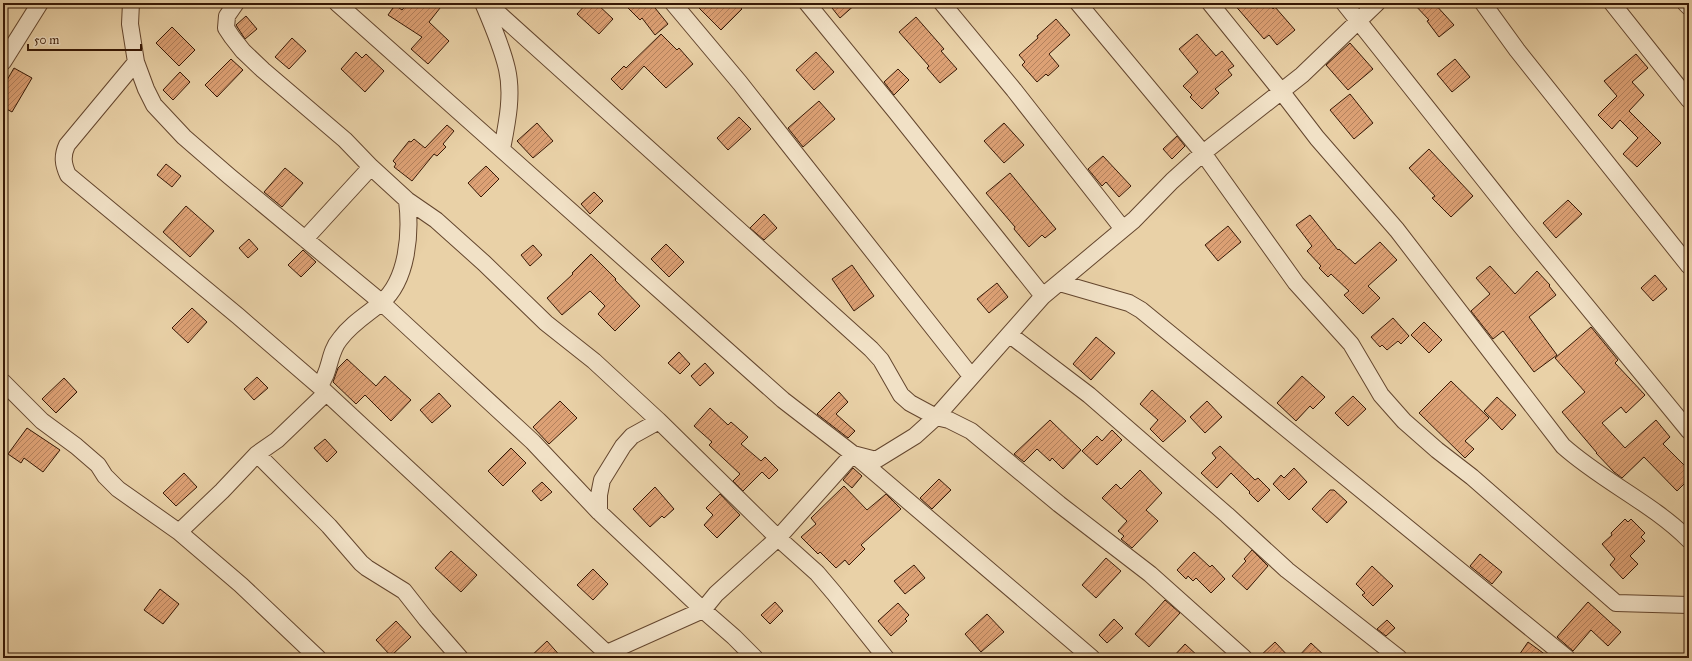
<svg xmlns="http://www.w3.org/2000/svg" width="1692" height="661" font-family="'IM FELL Great Primer',serif">
	<style>
		.building { fill: url(#building-hatch); stroke: #371805 }
		.lines { fill: none; stroke-linecap: round; stroke-linejoin: round }
		.minor-casing { stroke: #64462e; stroke-width: 18 }
		.minor { stroke: #f1e1c6; stroke-width: 16 }
	</style>
	<defs>
		<pattern id="building-hatch" width="6" height="6" patternUnits="userSpaceOnUse"><rect width="6" height="6" fill="#dda175"/><path d="M-1 1l2-2M0 6l6-6M5 7l2-2" fill="none" stroke="#b4825e"/></pattern>
	</defs>
	<rect width="100%" height="100%" fill="#e9d1a7"/>
	<filter id="stains"><feTurbulence type="fractalNoise" baseFrequency=".005" numOctaves="4"/><feColorMatrix values="0 0 0 0 .2 0 0 0 0 .09 0 0 0 0 .02 0 0 0 .5 -.17"/></filter>
	<radialGradient id="worn" r=".72"><stop offset=".6" stop-color="#630" stop-opacity="0"/><stop offset="1" stop-color="#630" stop-opacity=".3"/></radialGradient>
	<path class="building" d="M408,3h36l-15,19 20,19 -21,23 -17,-15 11,-12 -34,-22 7,-10 7,5z
		M587,3h9l17,16 -14,15 -22,-20z
		M623,3h28l17,21 -13,11 -13,-17 -2,2z
		M694,3h42l6,6 -21,21z
		M828,3h29l-17,15z
		M1233,3h36l4,6 2,-2 20,23 -18,15 -8,-10 -5,4z
		M1413,3h21l20,22 -15,12 -12,-16 2,-1z
		M246,16l11,13 -12,10 -9,-14z
		M916,17l28,32 -3,2 16,18 -17,14 -13,-15 2,-2 -30,-34z
		M1056,19l14,16 -21,19 10,12 -11,10 -2,-2 -9,8 -15,-17 3,-3 -6,-7 19,-17 -1,-2z
		M172,27l23,23 -16,16 -23,-23z
		M661,34l16,16 2,-2 14,16 -27,24 -22,-22 -22,24 -11,-11 13,-13 2,2z
		M1197,34l19,22 6,-5 12,15 -6,4 4,5 -17,14 4,4 -17,16 -12,-12 2,-2 -9,-9 15,-14 -19,-23z
		M292,38l14,13 -17,18 -14,-12z
		M1350,43l23,26 -25,21 -22,-25z
		M356,52l6,6 4,-4 18,17 -19,21 -24,-23z
		M816,52l18,20 -20,18 -18,-20z
		M1636,54l12,14 -16,14 12,13 -15,16 32,32 -24,24 -14,-13 15,-16 -18,-18 -8,9 -14,-14 19,-19 -13,-15z
		M231,59l12,11 -26,27 -12,-12z
		M1455,59l15,18 -18,15 -15,-18z
		M14,68l18,10 -20,34 -9,-5v-20z
		M898,69l11,11 -15,15 -10,-13z
		M180,72l10,10 -17,18 -10,-10z
		M1350,94l23,29 -19,16 -24,-29z
		M819,101l16,18 -32,28 -15,-19z
		M739,117l12,12 -23,21 -11,-12z
		M537,123l16,18 -20,17 -16,-17z
		M1004,123l20,22 -20,18 -20,-22z
		M447,125l7,6 -11,13 3,3 -9,9 -3,-2 -22,27 -18,-14 2,-3 -3,-3 16,-20 2,1 3,-3 11,9z
		M1177,136l8,10 -13,13 -9,-10z
		M1429,149l44,47 -22,21 -19,-19 3,-2 -26,-28z
		M1103,156l28,30 -12,11 -13,-15 -4,4 -14,-17z
		M166,164l15,12 -9,11 -15,-12z
		M486,166l13,13 -18,18 -13,-14z
		M285,168l18,15 -21,24 -18,-15z
		M1010,173l46,56 -11,9 -3,-3 -13,12 -15,-18 1,-2 -29,-34z
		M594,192l9,9 -13,13 -9,-10z
		M1568,200l14,14 -26,24 -13,-15z
		M186,206l28,25 -24,26 -27,-25z
		M764,214l13,14 -13,12 -14,-12z
		M1310,215l28,35 1,-1 16,15 25,-22 17,18 -29,26 12,12 -17,16 -19,-19 5,-4 -18,-17 -3,3 -9,-9 2,-2 -14,-15 5,-5 -16,-21z
		M1228,226l13,16 -23,19 -13,-16z
		M249,239l9,10 -10,9 -9,-10z
		M666,244l18,18 -15,15 -18,-18z
		M533,245l9,10 -12,11 -9,-11z
		M303,250l13,12 -15,15 -13,-12z
		M591,254l25,25 -1,1 25,26 -25,25 -17,-17 7,-8 -15,-15 -28,24 -15,-17 26,-24 -1,-1z
		M852,265l22,31 -20,15 -22,-32z
		M1490,266l25,28 22,-23 13,14 -1,1 7,9 -27,22 28,38 -23,17 -31,-41 -10,8 -22,-28 19,-17 -14,-16z
		M1655,275l12,14 -14,12 -12,-13z
		M997,283l11,14 -19,16 -12,-14z
		M192,308l15,14 -19,21 -16,-15z
		M1393,318l16,18 -8,8 -3,-3 -11,9 -5,-5 -2,2 -9,-10z
		M1424,322l18,18 -13,13 -18,-18z
		M1591,327l27,33 -3,3 30,32 -19,18 -5,-6 -19,16 23,25 31,-28 14,17 -7,7 26,26v9l-12,12 -33,-34 -22,21 -8,-6 -18,-19h1l-35,-41 23,-20 -30,-34z
		M1096,337l19,16 -24,27 -18,-16z
		M679,352l11,12 -10,10 -12,-11z
		M347,359l29,27 9,-10 26,24 -20,21 -26,-26 -9,9 -23,-22 5,-14z
		M705,363l9,10 -14,13 -9,-10z
		M1302,376l23,21 -12,12 -3,-3 -14,15 -19,-18z
		M257,377l11,11 -14,12 -10,-11z
		M64,378l13,14 -21,21 -14,-14z
		M1451,381l38,37 -24,23 9,8 -9,9 -46,-45z
		M1152,390l34,31 -23,21 -13,-13 8,-9 -18,-16z
		M839,392l9,10 -12,12 19,17 -7,7 -31,-24z
		M439,393l12,13 -19,17 -12,-13z
		M1353,396l13,13 -18,17 -13,-13z
		M1497,397l19,18 -14,15 -18,-19z
		M560,401l17,17 -28,26 -16,-17z
		M1207,401l15,16 -17,16 -15,-16z
		M710,408l18,17 3,-3 17,15 -7,7 20,17 4,-4 13,13 -9,9 -7,-7 -19,19 -10,-10 7,-7 -31,-29 3,-3 -18,-16z
		M1050,420l31,30 -18,19 -11,-11 -2,3 -13,-12 -13,13 -10,-8z
		M27,428l33,22 -17,22 -19,-14 -3,5 -13,-9z
		M1112,430l10,10 -25,25 -15,-14 15,-15 5,5z
		M325,439l12,13 -10,10 -13,-14z
		M1220,446l35,34 3,-2 12,12 -12,12 -9,-9 1,-1 -19,-19 -14,15 -16,-15 15,-15 -4,-5z
		M511,448l15,15 -23,23 -15,-15z
		M853,468l9,8 -10,12 -9,-8z
		M1294,468l13,14 -18,18 -16,-16 8,-9 3,3z
		M1140,470l22,23 -16,17 12,11 -26,27 -11,-9 3,-3 -6,-5 9,-10 -25,-23 14,-14 5,5z
		M184,473l13,14 -21,19 -13,-13z
		M939,479l12,11 -19,19 -12,-11z
		M542,482l10,10 -11,9 -9,-10z
		M844,486l23,24 19,-16 15,15 -40,36 4,4 -16,16 -4,-5 -9,8 -16,-16 -2,2 -17,-17 15,-13 -5,-6z
		M655,487l19,22 -10,9 -2,-2 -12,11 -17,-18z
		M1330,490h4l13,12 -20,21 -15,-14z
		M720,494l20,21 -23,23 -13,-13 9,-10 -7,-7z
		M1625,519l3,3 3,-3 14,14 -4,4 4,4 -15,15 8,8 -15,15 -13,-14 5,-6 -13,-15 10,-9 -1,-2z
		M1252,550l16,16 -21,24 -15,-14 14,-15 -2,-2z
		M451,551l26,24 -16,17 -26,-24z
		M1194,552l16,15 2,-2 13,14 -14,14 -15,-15 -3,3 -5,-5 -2,3 -9,-9z
		M1480,554l22,18 -10,12 -22,-18z
		M1106,558l15,13 -25,27 -14,-13z
		M914,565l11,13 -20,16 -11,-13z
		M1372,566l21,20 -20,20 -11,-11 3,-2 -9,-9z
		M593,569l15,15 -15,16 -16,-15z
		M160,589l19,15 -16,20 -19,-14z
		M1165,600l15,13 -31,34 -14,-13z
		M775,602l8,9 -13,13 -9,-9z
		M1588,602l33,30 -13,14 -17,-16 -18,21 -16,-14z
		M898,603l11,12 -4,4 2,2 -16,15 -13,-15z
		M987,614l17,18 -23,20 -16,-18z
		M1114,619l9,9 -16,15 -8,-8z
		M1387,620l8,8 -9,8 -9,-7z
		M396,621l15,16 -20,19 -15,-16z
		M547,641l15,17h-33z
		M1275,642l15,16h-32z
		M1528,642l22,16h-33z
		M1311,643l16,15h-30z
		M1185,644l15,14h-28z"/>
	<g class="lines">
		<defs>
			<path id="minor" d="M131,3l-1,21 6,38 10,27 8,16 30,32 45,39 152,126 152,140 66,70 104,98 31,27 21,21
				M236,3l-9,13 -1,12 6,9 11,14 20,19 82,70 26,27 36,33 29,20 48,43 62,60 48,38 65,60 119,117 39,35 17,20 52,65
				M337,3l446,397 70,54 239,204
				M483,3c9,21 19,44 24,66 6,26 0,54 -5,80
				M487,3l384,346 10,11 20,35 9,8 26,14 13,3 22,11 88,73 91,70 94,84
				M673,3l67,80 231,293
				M807,3l89,109 147,184
				M942,3l72,87 109,139
				M1078,3l125,150 93,130 55,61 30,51 23,26 33,29 35,27 144,126 73,2
				M1210,3l71,88 36,47 80,92 166,216c39,35 89,57 126,94
				M1344,3l177,223 168,205
				M1483,3l34,47 172,216
				M1612,3l77,97
				M1685,3l4,4
				M3,62l37,-59
				M136,62l-69,83c-5,11 -4,19 1,30l170,141 81,70 293,272
				M305,239l66,-72
				M1060,283l69,20 12,7 426,348
				M1010,335l79,60 138,120 60,55 112,88
				M3,382l39,39 34,25 22,19 7,11 13,13 61,43 62,53 77,73
				M319,386c12,-14 9,-33 21,-47 11,-15 26,-24 41,-36 27,-23 30,-70 26,-103
				M257,454l72,72 32,37 6,5 37,23 22,28 34,39
				M599,512v-17l3,-15 21,-34 9,-10 27,-15
				M179,532l43,-41 35,-37 20,-14 49,-47
				M603,658l4,-5 96,-43 13,-16 62,-56 75,-84 23,6 39,-24 21,-19 107,-121 91,-76 38,-39 31,-28 99,-78 75,-72"/>
		</defs>
		<use href="#minor" class="minor-casing"/>
		<use href="#minor" class="minor"/>
	</g>
	<rect width="1692" height="661" fill="none" stroke="#e9d1a7" stroke-width="16"/>
	<rect x="4" y="4" width="1684" height="653" fill="none" stroke="#371805" stroke-width="2"/>
	<rect x="8" y="8" width="1676" height="645" fill="none" stroke="#371805"/>
	<path d="M28 44v6h113v-6" fill="none" stroke="#371805" stroke-width="2"/>
	<text x="34" y="44" font-size="12" fill="#371805" stroke="#f1e1c6" stroke-width="3" paint-order="stroke">50 m</text>
	<rect width="100%" height="100%" filter="url(#stains)"/>
	<rect width="100%" height="100%" fill="url(#worn)"/>
</svg>
